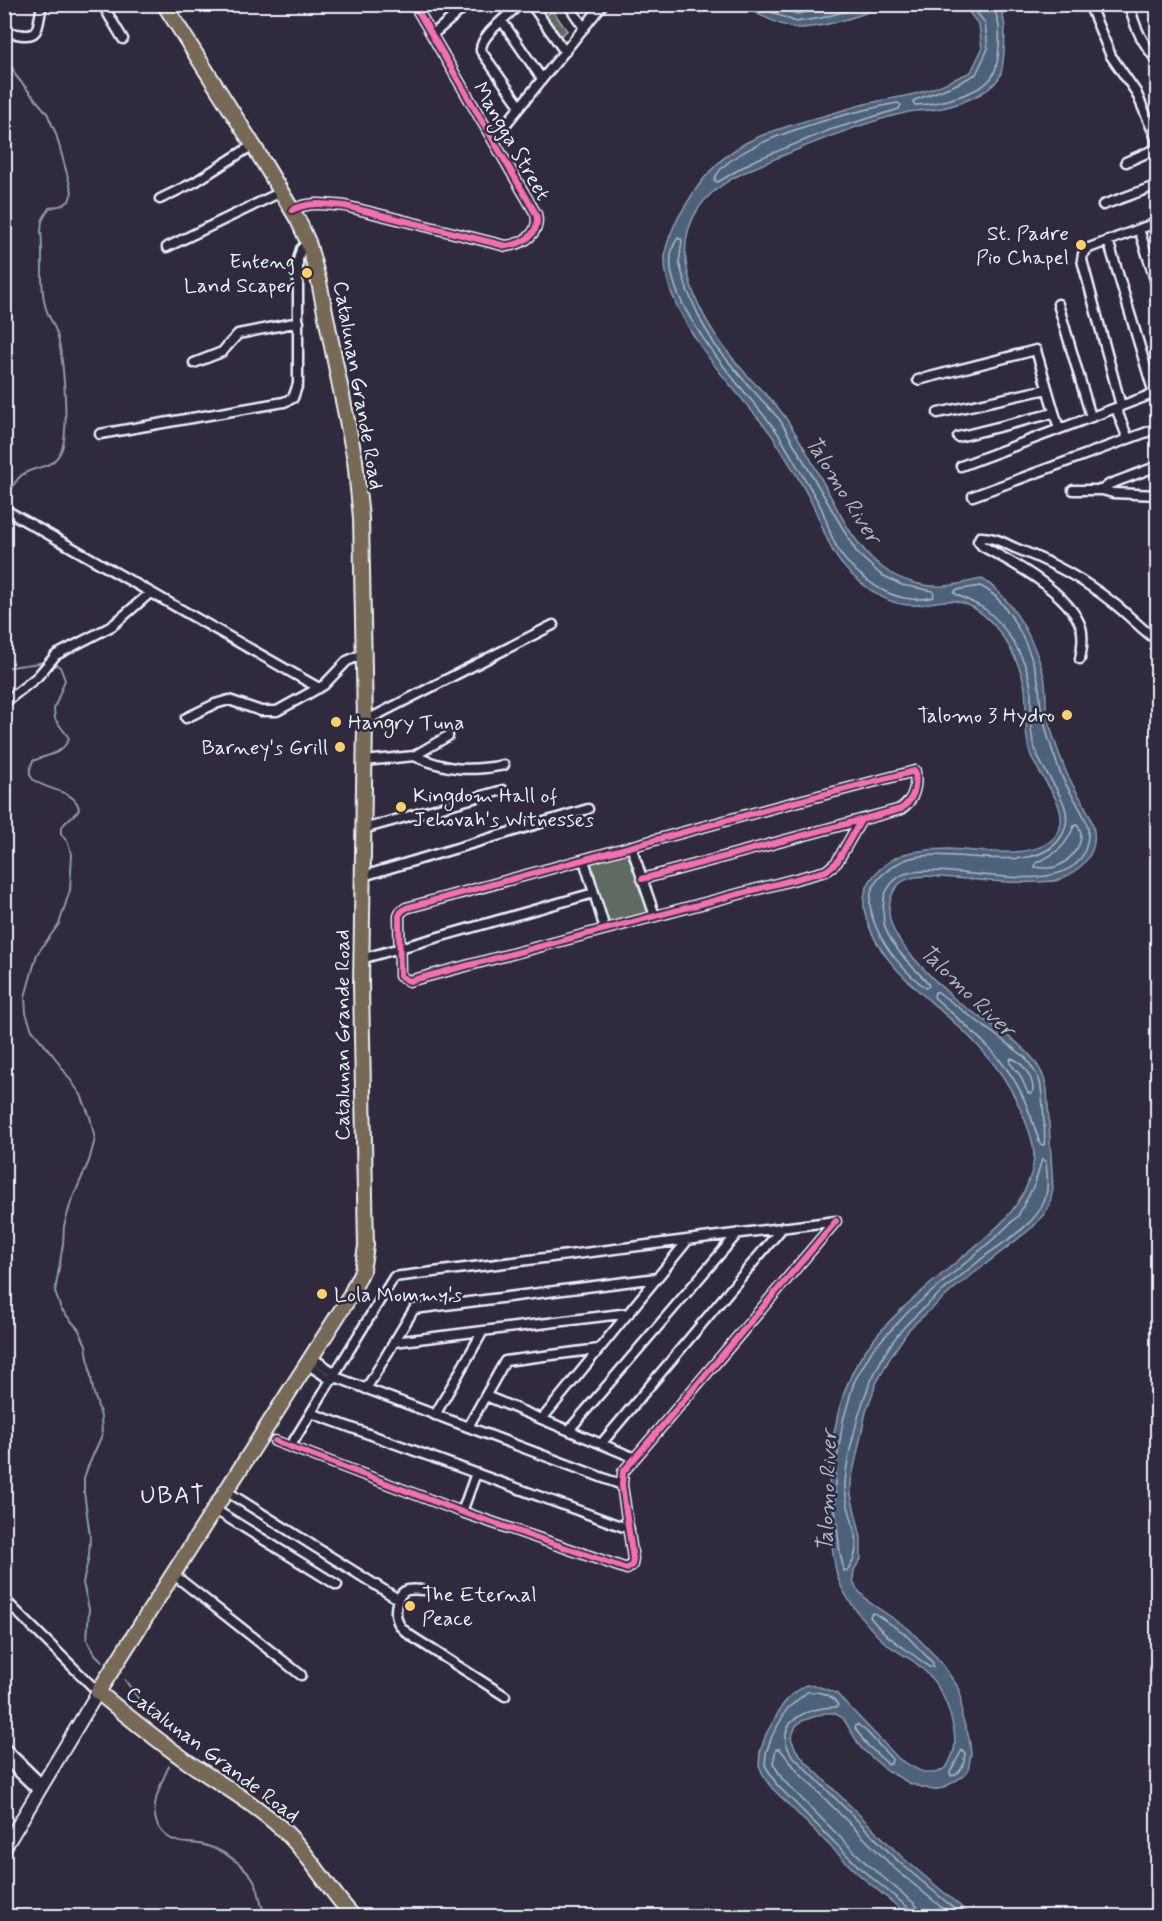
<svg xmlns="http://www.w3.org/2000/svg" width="1162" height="1921" font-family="Mynerve,sans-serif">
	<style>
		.green { fill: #5f6b61; stroke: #a4aeac; stroke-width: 1.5 }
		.water { fill: #4e627a; stroke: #8c9bac; stroke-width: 1.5 }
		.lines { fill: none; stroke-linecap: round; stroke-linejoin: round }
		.shore { stroke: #aab8c6; stroke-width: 1.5 }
		.stream { stroke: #8c9bac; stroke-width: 2 }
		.street-casing { stroke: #e8f1f8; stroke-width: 13 }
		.secondary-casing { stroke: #e8f1f8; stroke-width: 16 }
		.primary-casing { stroke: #e8f1f8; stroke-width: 18 }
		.street { stroke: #2f2a3d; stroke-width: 8 }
		.secondary { stroke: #2f2a3d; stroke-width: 12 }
		.primary { stroke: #776954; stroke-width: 14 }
		.cycleway-casing { stroke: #2f2a3d; stroke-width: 10 }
		.cycleway { stroke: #f96db3; stroke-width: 6 }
		.poi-dot { fill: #ffd166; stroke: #2f2a3d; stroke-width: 2 }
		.labels { text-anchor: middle; stroke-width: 5; stroke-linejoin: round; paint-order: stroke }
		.street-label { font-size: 21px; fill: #e8f1f8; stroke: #2f2a3d }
		.poi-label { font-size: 21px; fill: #e8f1f8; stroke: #2f2a3d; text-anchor: end }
		.water-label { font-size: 22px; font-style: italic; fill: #aab8c6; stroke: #2f2a3d }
		.quarter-label { font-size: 24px; letter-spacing: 1.5px; fill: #e8f1f8; stroke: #2f2a3d }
	</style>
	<rect width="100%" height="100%" fill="#2f2a3d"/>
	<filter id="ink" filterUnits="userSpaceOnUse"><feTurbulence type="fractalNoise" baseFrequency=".0167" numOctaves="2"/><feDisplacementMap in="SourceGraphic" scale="12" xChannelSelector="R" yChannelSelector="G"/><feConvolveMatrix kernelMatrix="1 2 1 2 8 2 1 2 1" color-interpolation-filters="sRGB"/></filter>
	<g filter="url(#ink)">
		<path class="green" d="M553,11l14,20 -14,10 -14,-21z
			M629,852l20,60 -40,12 -19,-61z"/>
		<path class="water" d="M742,5h145c-25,10 -62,23 -90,23 -13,0 -44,-16 -55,-23z
			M963,5h37c2,7 4,15 5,22 0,12 -1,43 -6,51 -11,17 -44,28 -62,31 -9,2 -19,1 -28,3 -41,9 -82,25 -120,41 -32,14 -71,26 -91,56 -35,54 11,124 48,165 14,16 32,30 43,49 13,20 24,40 35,61 16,30 31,63 59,84 16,12 41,20 62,18 12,-1 25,-5 37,-7 31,19 53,63 62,97 2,10 2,18 2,27 2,22 11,45 19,66 9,24 33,47 29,74 -3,18 -18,29 -33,36 -6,3 -15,2 -22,3 -28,2 -57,-2 -86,-4 -14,-1 -31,-4 -45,1 -14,4 -19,20 -19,33 1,17 11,30 22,43 14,16 29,31 45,45 32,26 83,45 91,89l6,100 -3,14 -5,10 -12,14 -78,61 -45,40 -19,28 -15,28 -10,28 -15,70v13l10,42v22l-7,11 -1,11 3,7 13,14 40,27 31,32 20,29 2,27 7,20 2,16 -3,18 -4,5 -21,12 -10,2 -22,-6 -25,-14 -25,-22 -18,-30 -9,-5h-9l-23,8 -6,5 -5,12 5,12 12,14 95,94 69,58h-63l-52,-43 -84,-84 -9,-12 -5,-12 1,-13 6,-18 16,-28 8,-10 16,-11 11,1 19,7 63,66c10,6 23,15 34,14 10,-1 15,-6 18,-15 6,-12 4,-24 1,-36 -6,-26 -17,-44 -39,-61 -10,-7 -21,-12 -30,-20 -14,-13 -38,-42 -44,-60 -7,-19 -10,-65 -10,-86 0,-50 9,-112 42,-152 25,-33 59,-58 90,-85 29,-24 59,-46 70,-84 7,-22 0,-39 -8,-59 -15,-37 -36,-62 -65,-89 -35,-32 -82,-65 -93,-113 -4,-18 2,-32 15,-44 10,-9 19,-15 32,-17 12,-2 25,-3 37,-3 28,1 105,16 112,-26 3,-22 -22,-47 -30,-67 -9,-24 -2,-49 -7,-73 -8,-32 -34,-76 -69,-82 -12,-2 -25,3 -37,4 -26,2 -46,-12 -65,-29 -22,-20 -26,-38 -37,-64 -11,-25 -28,-51 -43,-75 -9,-13 -21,-25 -31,-38 -24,-28 -48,-58 -64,-91 -9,-19 -16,-39 -12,-60 4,-16 12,-31 21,-45 12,-20 29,-41 49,-54 20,-14 47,-21 69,-28 20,-5 40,-12 60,-17 20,-5 41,-7 60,-13 16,-5 31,-13 46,-19l11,-23 -3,-24z
			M1157,1443h1l-1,114 -3,-66z"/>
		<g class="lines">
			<path class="shore" d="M752,4l44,18 25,-4 51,-14
				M770,4l27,10 48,-10
				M970,4l15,19 3,26 -12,25 -21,11 -40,15 -2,2 2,3c19,0 72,-12 79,-32 5,-12 6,-33 5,-46 -1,-7 -4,-15 -5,-23
				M898,103l3,2 -2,4 -69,21 -77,31 -35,21 -4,-2c14,-39 144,-70 184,-77z
				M678,238l4,2 -3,23 9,29 14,31 13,22 26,32 39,43 77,133 23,21 22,11 31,6 1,6c-36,9 -64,-11 -88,-36 -14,-16 -17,-35 -25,-54 -10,-19 -22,-37 -32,-55 -5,-8 -9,-17 -15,-24 -27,-36 -132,-143 -96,-190z
				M980,586c28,12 49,61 57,89 3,11 2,21 4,32 4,22 11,44 19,65 6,17 26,41 28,57 1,11 -3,26 -11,34 -36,32 -124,0 -169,10 -11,2 -22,15 -24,25 -1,10 -2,22 2,32 8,20 28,38 42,53l1,3 -3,2c-23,-17 -46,-44 -54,-72 -4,-15 -2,-30 10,-41 7,-6 14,-12 23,-15 41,-17 129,20 156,-23 19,-29 -15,-57 -24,-83 -3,-7 -5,-18 -6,-26 0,-15 1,-31 -1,-46 -4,-23 -25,-58 -44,-72 -10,-7 -22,-11 -32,-17l2,-3z
				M1077,825c12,15 -7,37 -22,42 -6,2 -14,1 -20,0l1,-4c21,-10 29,-15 38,-37z
				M935,992h3l87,65c5,8 12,16 15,25 2,9 6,54 4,63l-4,-1c-7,-22 -15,-47 -27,-66 -21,-32 -52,-56 -79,-81z
				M1011,1058c12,4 25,23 21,36l-4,-1 -8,-18 -10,-12z
				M1042,1159l4,3c1,13 3,28 -2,40 -10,24 -41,40 -60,55 -26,21 -53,42 -76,66 -15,15 -28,38 -37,58 -11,24 -24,74 -26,101 -2,25 17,51 9,76 -1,4 -4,8 -6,12l-4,1 -4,-18 -5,-43v-38l8,-51 11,-39 19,-33 36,-38 88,-75 21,-20 17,-33z
				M874,1613l30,20 29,30v4h-4c-21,-18 -42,-27 -59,-50l1,-3z
				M857,1724l9,7 26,28 -1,5h-3l-22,-20 -11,-16z
				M962,1750l3,3c-1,11 -2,20 -14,23l-1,-4z
				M912,1916l-2,-7 -49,-40 -84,-84 -12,-20 1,-12 6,-17 15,-27 20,-17c12,-1 25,2 31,13l-2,2c-27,0 -64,14 -45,47l108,108 64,54
				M919,1916v-6l-4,-6 -49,-41 -83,-83 -10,-17 3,-14h4l19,24 95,95 58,48"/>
			<path class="stream" d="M4,50l12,26 31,37 9,21 16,58 -3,9 -6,4 -14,3 -7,13 -1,10c3,24 -2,50 4,74 2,10 9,19 12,29 6,22 14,101 3,119 -8,15 -22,13 -35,20 -10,5 -15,20 -21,30
				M53,663l7,4 5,13 -11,29 1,10 14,19c-7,18 -22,16 -36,23 -18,33 44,21 46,49l-14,13 -4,5v6l6,7 5,13 -2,36 -11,34 -22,30 -12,43 1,16 6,17 21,25 28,40 9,22 5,22 -6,22 -18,41 -7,24 -1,18 -8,48 6,17 18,21 7,15 7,45 8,27 1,18 -15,34 -3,9v14l6,44 -1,20 -6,27 6,26 -2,31 8,14 7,7
				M4,668l42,-6
				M125,1680l15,21 37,29 3,4v5
				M169,1766c-10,21 -26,53 -1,71 11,8 24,5 36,8 16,4 31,14 43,26 15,15 10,29 19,45"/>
			<defs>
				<path id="street" d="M102,4l21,35
					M520,4c-11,11 -41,32 -39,47l39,55
					M531,4l34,48
					M568,4l16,24
					M1089,4l22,52 25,36 22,51
					M1129,4c6,25 13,38 29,58
					M502,21l40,58
					M4,32c35,6 32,6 38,-28
					M432,35l36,-31
					M493,140l110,-136
					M1126,162l32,-14
					M160,199l35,-17 58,-37
					M1103,205l55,-20
					M292,210c17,-9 35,-6 53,-4l161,40c17,-2 35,-12 30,-32l-122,-210
					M1139,229l19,60
					M1108,240l46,154
					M167,247l114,-55
					M1058,304l33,113
					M194,363l28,-11 16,-18 61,-12
					M918,380l118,-30 23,79
					M1121,406l-39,-146 1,-6 6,-6 69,-26
					M1116,408l12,31
					M938,413l109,-24
					M100,434l184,-32 9,-4 5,-14v-124l3,-11 7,-7
					M958,437l96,-24
					M961,466l197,-74
					M1073,490h29l11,3 45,2
					M1102,490l8,-6 48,-18
					M973,496l185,-68
					M4,509l315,179
					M1080,659c2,-10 4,-22 1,-32 -12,-35 -69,-65 -99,-81l-4,-5 2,-4c12,-1 24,6 35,11 34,13 68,31 97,54 16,12 29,27 46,39
					M4,703l33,-26 19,-22 56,-29 38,-33
					M186,718l29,-14 14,-4 32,11h16l47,-26 23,-24 16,-7
					M365,721l188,-96
					M414,756c34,14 54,16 90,9
					M364,761l50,-5 34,-20
					M363,829l140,-39
					M631,846l24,70
					M584,860l21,69
					M363,876l225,-67
					M642,879l259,-70c13,-9 16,-23 14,-38l-143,37 -366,100 -5,4 -2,4 1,60 9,5 417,-110 11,-9 24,-42
					M361,959l233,-66
					M394,1342l235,-29
					M311,1357l24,16 2,5
					M307,1364l24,16 7,-2 284,107
					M366,1389l48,-80 243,-31
					M486,1396l149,62
					M311,1413l318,116
					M435,1415l48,-84
					M542,1419l146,-179
					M468,1427l37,-66 94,-12
					M569,1430l169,-197
					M275,1441l187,71 165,57 5,-4 1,-6 -11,-74 1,-13 213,-251
					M601,1444l182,-217
					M290,1447l104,-170 442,-56
					M226,1491l172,108
					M214,1509l123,76
					M462,1512l14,-39
					M173,1574l128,101
					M424,1590c-6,0 -13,-2 -19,1 -9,5 -11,22 -7,31 2,6 8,10 13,14l94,60
					M4,1599l94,93
					M4,1747l38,37
					M4,1758l34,33"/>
				<path id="secondary" d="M4,1849l94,-157"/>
				<path id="primary" d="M164,4l89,141 45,75 10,22 11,40 36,178 6,58 4,203 -4,264 5,261 -4,25 -13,27 -251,394c29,24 59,48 90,70 31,21 64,40 93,66 28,25 46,60 72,88"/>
			</defs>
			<use href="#street" class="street-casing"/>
			<use href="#secondary" class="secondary-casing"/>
			<use href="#primary" class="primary-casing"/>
			<use href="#street" class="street"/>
			<use href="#secondary" class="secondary"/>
			<use href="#primary" class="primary"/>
			<defs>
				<path id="cycleway" d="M292,210c17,-9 35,-6 53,-4l161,40c17,-2 35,-12 30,-32l-122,-210
					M642,879l259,-70c13,-9 16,-23 14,-38l-143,37 -366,100 -5,4 -2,4 1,60 9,5 417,-110 11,-9 24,-42
					M275,1441l187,71 165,57 5,-4 1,-6 -11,-74 1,-13 213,-251"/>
			</defs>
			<use href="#cycleway" class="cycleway-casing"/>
			<use href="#cycleway" class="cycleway"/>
		</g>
	</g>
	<g class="poi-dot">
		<circle cx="1081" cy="245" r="6"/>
		<circle cx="307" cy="273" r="6"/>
		<circle cx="1067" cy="715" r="6"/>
		<circle cx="336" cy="722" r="6"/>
		<circle cx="340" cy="747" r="6"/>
		<circle cx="401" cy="807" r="6"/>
		<circle cx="322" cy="1294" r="6"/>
		<circle cx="410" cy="1606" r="6"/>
	</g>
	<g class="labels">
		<g class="street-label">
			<text transform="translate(512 141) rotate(60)" y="7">Mangga Street</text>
			<text transform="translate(359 385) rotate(80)" y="7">Catalunan Grande Road</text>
			<text transform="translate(342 1035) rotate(-90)" y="7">Catalunan Grande Road</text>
			<text transform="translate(213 1754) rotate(37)" y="7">Catalunan Grande Road</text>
		</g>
		<g class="poi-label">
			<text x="1069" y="240">St. Padre<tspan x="1069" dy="24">Pio Chapel</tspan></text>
			<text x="295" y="268">Enteng<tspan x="295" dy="24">Land Scaper</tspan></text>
			<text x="1055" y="722">Talomo 3 Hydro</text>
			<text x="348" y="729" text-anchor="start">Hangry Tuna</text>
			<text x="328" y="754">Barney's Grill</text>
			<text x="413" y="802" text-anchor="start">Kingdom Hall of<tspan x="413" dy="24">Jehovah's Witnesses</tspan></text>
			<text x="334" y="1301" text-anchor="start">Lola Mommy's</text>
			<text x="422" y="1601" text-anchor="start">The Eternal<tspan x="422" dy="24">Peace</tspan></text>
		</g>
		<g class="water-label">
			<text transform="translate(844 489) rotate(58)" y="8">Talomo River</text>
			<text transform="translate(968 990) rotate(44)" y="8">Talomo River</text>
			<text transform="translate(826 1491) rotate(-88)" y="8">Talomo River</text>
		</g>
		<g class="quarter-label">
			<text x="173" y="1503">UBAT</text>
		</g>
	</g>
	<rect width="1162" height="1921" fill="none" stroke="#2f2a3d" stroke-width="24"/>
	<rect x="12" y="12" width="1138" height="1897" fill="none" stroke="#e8f1f8" stroke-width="2" filter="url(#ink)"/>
</svg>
